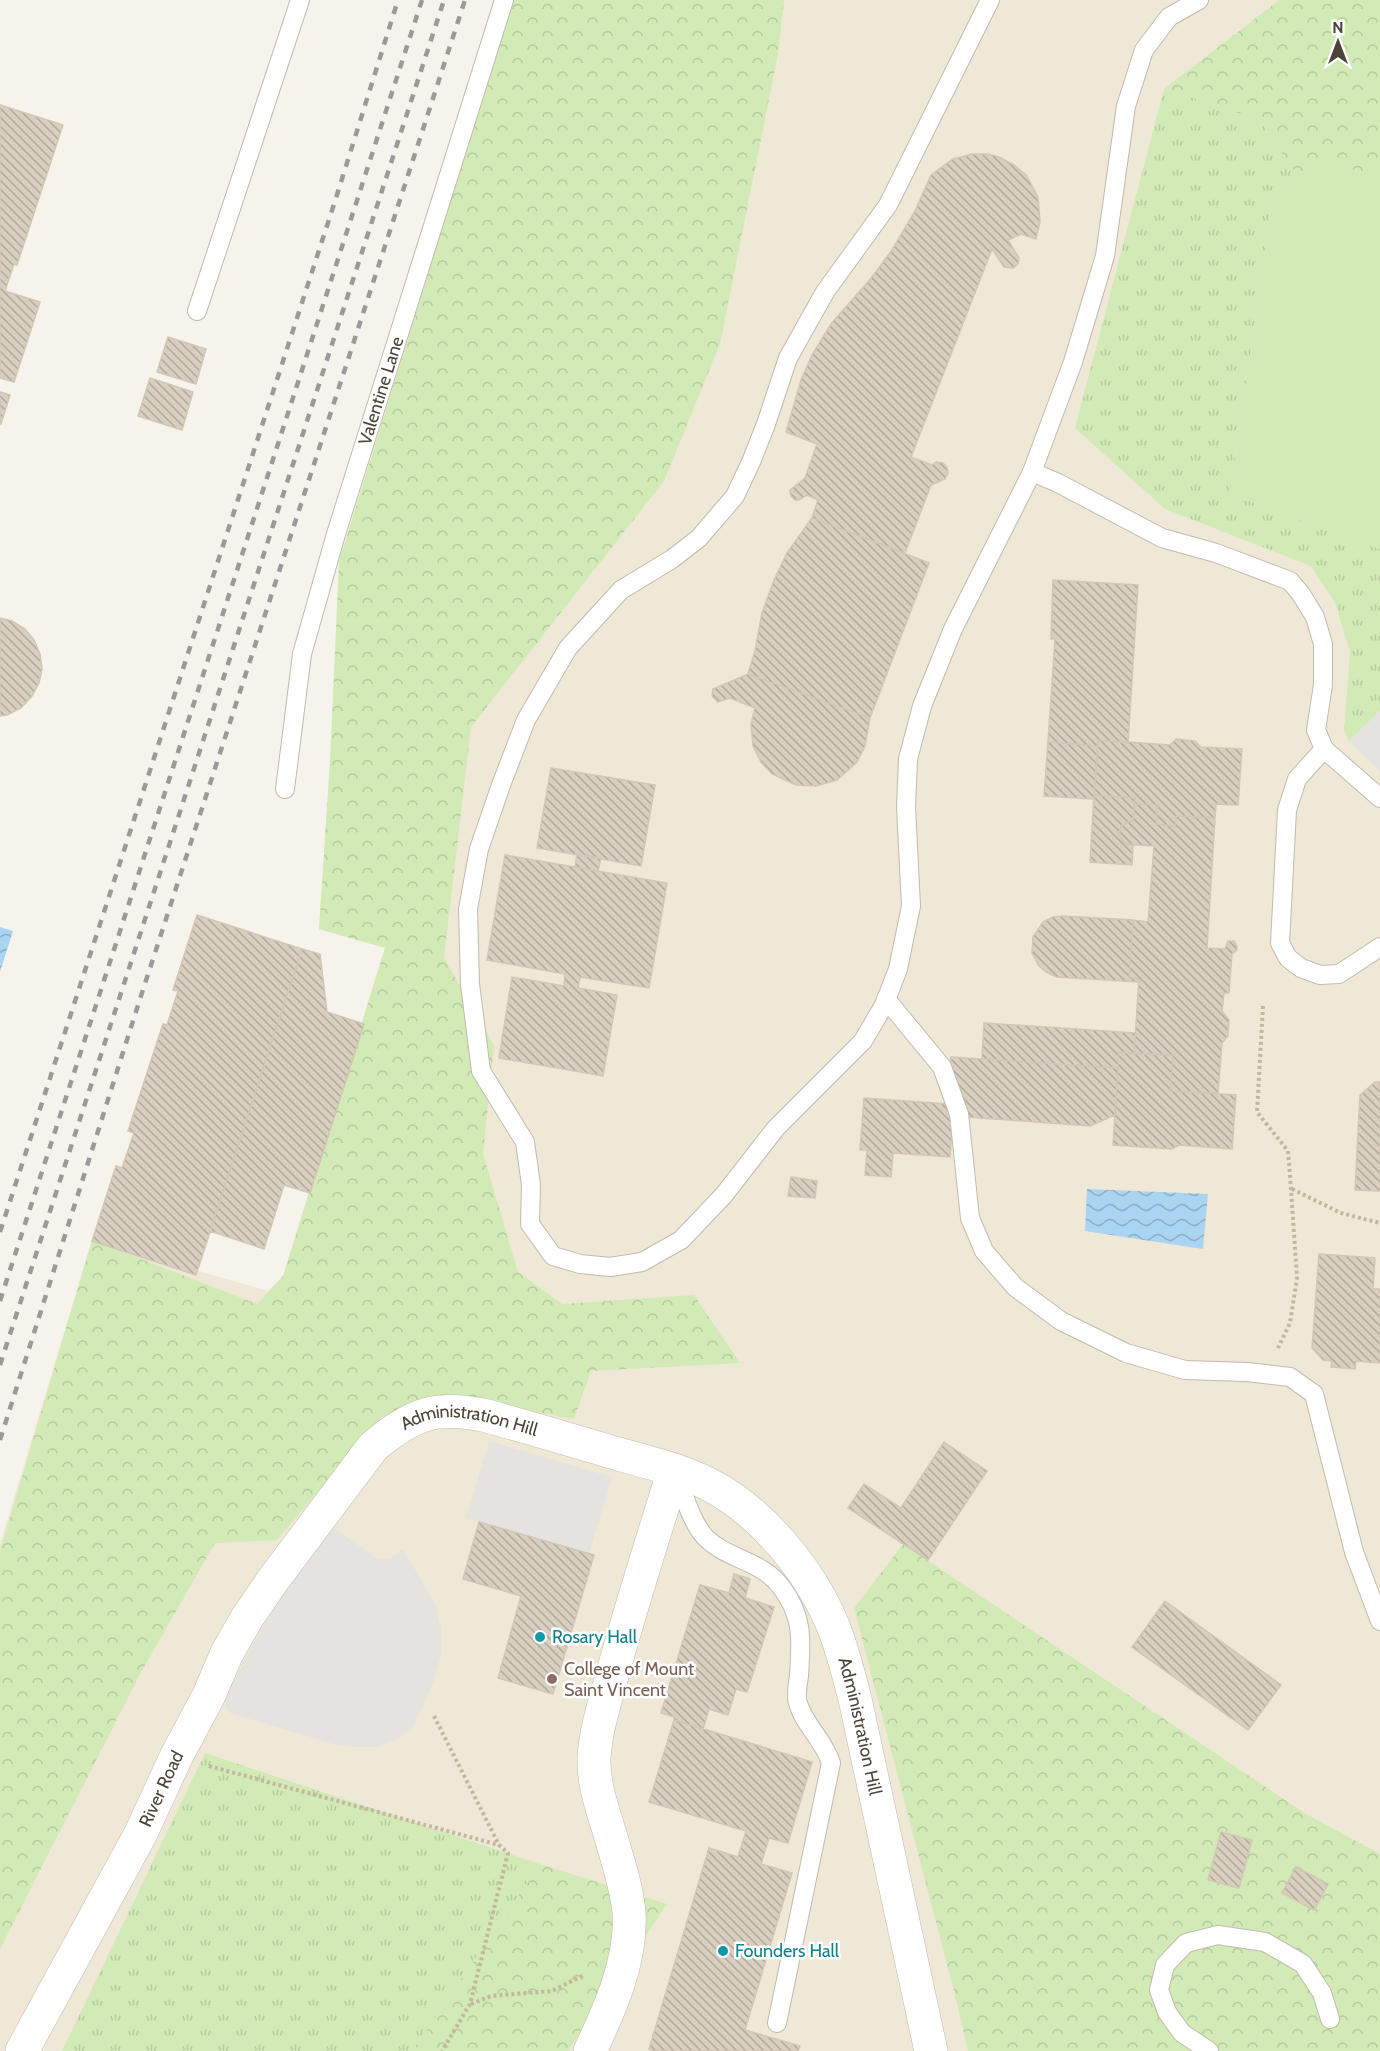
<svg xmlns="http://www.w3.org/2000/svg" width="1380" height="2051" font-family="Cabin,sans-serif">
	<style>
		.education { fill: #efe8d6 }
		.grass { fill: url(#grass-tufts) }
		.forest { fill: url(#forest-crowns) }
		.garden { fill: #d2eab5 }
		.parking { fill: #e5e3e0 }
		.water { fill: url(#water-waves) }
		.building { fill: url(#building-back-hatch); stroke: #d3c7b4; stroke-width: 1.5 }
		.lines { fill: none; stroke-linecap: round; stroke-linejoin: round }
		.service-casing { stroke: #c2bbae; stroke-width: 20 }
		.minor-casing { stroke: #c2bbae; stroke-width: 34 }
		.path { stroke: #c4b79f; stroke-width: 4; stroke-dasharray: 3 3; stroke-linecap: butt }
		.service { stroke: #fff; stroke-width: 18 }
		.minor { stroke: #fff; stroke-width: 33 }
		.rail { stroke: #9a9a9a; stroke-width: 4.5; stroke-dasharray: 8 8; stroke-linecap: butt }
		.culture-dot { fill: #0f9aa8; stroke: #fff; stroke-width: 2 }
		.education-dot { fill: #8d6e63; stroke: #fff; stroke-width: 2 }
		.labels { text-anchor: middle; stroke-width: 5; stroke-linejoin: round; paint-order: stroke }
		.street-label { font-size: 18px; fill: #4b4439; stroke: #fff }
		.culture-label { font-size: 18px; fill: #0d838f; stroke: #fff; text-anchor: start }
		.education-label { font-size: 18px; fill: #785e54; stroke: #fff; text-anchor: start }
	</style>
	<defs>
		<pattern id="grass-tufts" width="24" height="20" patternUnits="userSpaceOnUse" patternTransform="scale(1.5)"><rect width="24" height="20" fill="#d2eab5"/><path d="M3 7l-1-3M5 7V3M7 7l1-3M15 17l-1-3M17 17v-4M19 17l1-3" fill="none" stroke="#b6ca9c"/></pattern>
		<pattern id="forest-crowns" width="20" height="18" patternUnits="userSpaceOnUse" patternTransform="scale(1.5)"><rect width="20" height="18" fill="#d2eab5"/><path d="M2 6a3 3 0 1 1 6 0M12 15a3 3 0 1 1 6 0" fill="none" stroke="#b6ca9c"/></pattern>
		<pattern id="water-waves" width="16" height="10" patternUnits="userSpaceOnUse" patternTransform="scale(1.5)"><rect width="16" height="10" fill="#a9d4f2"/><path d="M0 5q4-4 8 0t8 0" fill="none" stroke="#8caec5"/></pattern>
		<pattern id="building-back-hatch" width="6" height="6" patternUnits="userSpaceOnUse" patternTransform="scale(1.5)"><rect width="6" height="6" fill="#d8cfc1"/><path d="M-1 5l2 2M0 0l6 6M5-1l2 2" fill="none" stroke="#b1aa9e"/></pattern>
	</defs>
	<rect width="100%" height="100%" fill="#f6f3ec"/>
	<path class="education" d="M519,0h861v2051h-1380v-507l92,-304 176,51 15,-15 102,-328 -66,-19 11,-167z"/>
	<path class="grass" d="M1164,89l96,31 39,58 -26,15 -43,301 150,55v162l-31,30 -5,-10 6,-79 -15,-49 -24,-37 -146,-57 -90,-81z
		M205,1753l335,111 -128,187h-350z"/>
	<path class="forest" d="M513,0h271l-6,54 -58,290 -56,137 -193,246 -27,231 50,87 -11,109 35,118 44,32 132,-9 46,68 -149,8 -17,48 -124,-23 -68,21 -105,123 -62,3 -77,135 -138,271v-398l92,-311 165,64 26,-28 102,-328 -66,-19 11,-167 9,-201z
		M1279,0h101v179l-52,-18 -29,17 -39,-58 -96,-31z
		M903,1544l403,270 74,40v197h-412l-13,-56 -101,-387z
		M540,1864l127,40 -99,147h-156z"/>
	<path class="garden" d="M1328,161l52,18v370l-150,-55 43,-301z"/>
	<path class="parking" d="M1380,711v60l-31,-30z
		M489,1441l123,36 -23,77 -123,-36z
		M332,1527l46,32h11l14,-10 33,57 5,23v25l-7,26 -13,30 -10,19 -15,11 -19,7h-23l-21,-3 -103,-31 -5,-8v-8l38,-71 23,-36z"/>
	<path class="water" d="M0,927l13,4 -13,41z
		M1087,1189l121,5 -5,55 -118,-18z"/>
	<path class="building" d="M0,105l63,20 -46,140 -3,-1 -9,27 35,11 -26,80 -14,-4z
		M972,154h15l12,3 15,8 12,10 12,22 2,25 -4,17 -15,-5 -13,6 11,18 -1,6 -5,4 -9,-1 -12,-18 -81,208 21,8 4,-3 7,1 4,4 1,6 -3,6 -14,6 -26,68 -93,-35 6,-18 -11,-5 -8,5h-4l-4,-4 -1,-6 15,-12 12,-34 -31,-12 15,-52 11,-25 19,-31 41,-47 20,-27 23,-39 16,-36 22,-16z
		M168,337l38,12 -10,35 -39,-12z
		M150,378l43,14 -11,38 -44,-14z
		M0,392l10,3 -9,29h-1z
		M812,518l117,45 -59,155 -122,-44 7,-23 7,-38 12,-33 13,-27z
		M1053,580l85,5 -10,158 -30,-3v6l-50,-4 7,-103h-4z
		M0,618l12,3 13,8 9,11 6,14 2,15 -3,14 -7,13 -11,12 -14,7 -7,1z
		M748,674l122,44 -5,28 -8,16 -20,18 -21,6 -20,-1 -24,-11 -11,-12 -8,-16 -2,-22 4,-16 -25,-10 -12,4 -6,-6 1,-7z
		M1176,739l19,2 6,6 41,2 -4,56 -22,-1 -1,14 -39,-2 -1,10 -19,-2 2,-19 -24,-1 1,-6 -41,-3 4,-55 72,5z
		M1048,742l50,4 -4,53 -50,-3z
		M551,768l104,17 -14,81 -104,-18z
		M1094,795l41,3 -2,23 -10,3 -5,9 5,9 10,3 -1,20 -42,-3z
		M1134,804l24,1 -2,19 19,2 1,-10 39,2 -8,130 18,1 3,-8h6l3,5v4l-5,4 -3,39h-5l-2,18 7,9 -1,16 -6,7 -4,50 -48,-2 3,-36 -39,-1 5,-75 -10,-1 4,-58 15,2 6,-76 -28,-2 -7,-8 2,-10 4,-3 8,-2z
		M577,854l24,4 -3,13 -23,-4z
		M505,855l162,28 -18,105 -69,-11 -2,11 39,7 -14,81 -104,-18 13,-81 52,9 1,-12 -78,-14z
		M197,915l105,34 -106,326 -104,-34 24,-75 6,2 12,-35 -6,-2 35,-107 4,1 11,-34 -5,-1z
		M1063,916l70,4 -4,58 10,1 -1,3 -81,-5 -11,-5 -7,-6 -7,-13 1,-16 10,-15 10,-5z
		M302,949l18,5 7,58 37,12 -54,169 -26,-8 -20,64 -54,-18z
		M984,1023l151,10 -1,21 -15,-2 -1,16 -136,-9z
		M1119,1052l54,3 -3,36 66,4 -4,54 -53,-4 -7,4 -59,-4z
		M951,1057l167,11 -3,47 -25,11 -137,-10 -3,41 -57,-4 -2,24 -26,-2 2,-25h-7l4,-52 84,6z
		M1375,1082h5v109l-25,-1 5,-95z
		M791,1177l26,4 -2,17 -27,-2z
		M1319,1254l56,4 -2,31h7v74l-24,-2 -1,8 -24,-2 1,-6 -9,-1 -11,-12z
		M944,1442l43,29 -59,89 -80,-52 16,-24 37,24z
		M479,1522l115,33 -41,139 -55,-16 23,-82 -58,-17z
		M734,1574l16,5 -5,19 29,9 -27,85 -11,-3 -8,26 -19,-6 -6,20 -29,-9v-3l-13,-4 39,-128 29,8z
		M1165,1601l116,84 -33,45 -116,-83z
		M674,1720l138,42 -24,81 -19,-5 -8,26 31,9 -47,157 55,16 -2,5h-143l-6,-2 60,-201 29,9 8,-26 -97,-29z
		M1221,1832l31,8 -13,48 -31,-8z
		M1296,1867l32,17 -14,26 -32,-17z"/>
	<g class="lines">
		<defs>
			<g id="service">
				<path d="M990,0l-102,205 -63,87 -37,66 -22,66 -15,38 -16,34 -36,42 -27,21 -51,31 -53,58 -42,72 -25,65 -22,64 -11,60 2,75 11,87 44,71 6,43 -1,39 23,32 27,8 30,3 32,-5 39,-22 42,-44 53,-68 87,-87 21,-36 14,-36 13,-63 -5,-99 2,-48 14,-53 31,-77 79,-157"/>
				<path d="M1199,0l-30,17 -25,33 -18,56 -21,150 -32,106 -41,110 26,11 104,55 54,15 74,28 11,13 14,23 8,27v41l-7,45 8,19"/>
				<path d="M197,311l103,-311"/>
				<path id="s1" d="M285,789l17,-135 34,-120 168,-534"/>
				<path d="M1380,798l-56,-49 -27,30 -10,31 -7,133 8,15 13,10 19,7 19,-1 41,-27"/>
				<path d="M886,999l56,68 17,47 11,104 14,33 31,36 46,34 65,32 59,17 62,2 43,5 24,17 40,158 26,69"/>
				<path d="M675,1472c8,19 16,51 31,66 22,22 56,22 76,50 22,30 19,53 17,88 -1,8 -4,19 -1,27 6,22 26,37 33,60l-54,260"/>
				<path d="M1209,2051l-27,-18 -15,-21 -8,-22 6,-25 21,-22 32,-8 47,7 38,22 19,29 8,26"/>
			</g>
			<g id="minor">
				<path id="s2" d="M22,2051l118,-216 36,-78 33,-62 18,-42 20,-35 26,-38 100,-133c40,-34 63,-42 114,-31 43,12 87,25 131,38 30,8 62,16 90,30 52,26 100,84 123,137 11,25 17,52 24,78l76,352"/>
				<path d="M590,2051c20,-42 42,-91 39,-138 -2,-22 -8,-42 -14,-62 -8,-30 -22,-62 -21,-93 2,-32 13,-62 21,-93 18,-65 39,-130 59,-195"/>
			</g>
		</defs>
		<use href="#service" class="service-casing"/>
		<use href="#minor" class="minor-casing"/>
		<path class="path" d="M1263,1006l-6,106 31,39 3,38 6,89 -7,45 -12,25
			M1292,1189l49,24 39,10
			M434,1716l65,129 9,8 -38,151 -28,47
			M209,1766l290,79
			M471,2004l20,-8 61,-5 32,-16"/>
		<use href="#service" class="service"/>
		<use href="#minor" class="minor"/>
		<path class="rail" d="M0,1232l336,-1034 62,-198
			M0,1301l422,-1301
			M0,1365l444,-1365
			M0,1440l139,-438 326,-1002"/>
	</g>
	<g class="culture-dot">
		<circle cx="540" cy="1637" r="6"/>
		<circle cx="723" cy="1951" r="6"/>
	</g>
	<circle class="education-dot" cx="552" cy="1679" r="6"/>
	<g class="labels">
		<g class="street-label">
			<text dy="6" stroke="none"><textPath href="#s1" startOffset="411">Valentine Lane</textPath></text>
			<text dy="6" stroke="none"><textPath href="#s2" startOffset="807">Administration Hill</textPath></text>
			<text dy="6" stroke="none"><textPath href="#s2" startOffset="1353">Administration Hill</textPath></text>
			<text dy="6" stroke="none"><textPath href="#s2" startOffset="297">River Road</textPath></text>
		</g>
		<g class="culture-label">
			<text x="552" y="1643">Rosary Hall</text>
			<text x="735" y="1957">Founders Hall</text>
		</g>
		<g class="education-label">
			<text x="564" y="1675">College of Mount<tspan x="564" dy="21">Saint Vincent</tspan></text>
		</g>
	</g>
	<g transform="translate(1338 42)" stroke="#ffffff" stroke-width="4.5" paint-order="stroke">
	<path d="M0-4.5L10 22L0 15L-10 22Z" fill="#4b4439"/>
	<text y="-9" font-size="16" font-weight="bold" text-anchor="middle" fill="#4b4439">N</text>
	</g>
</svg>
